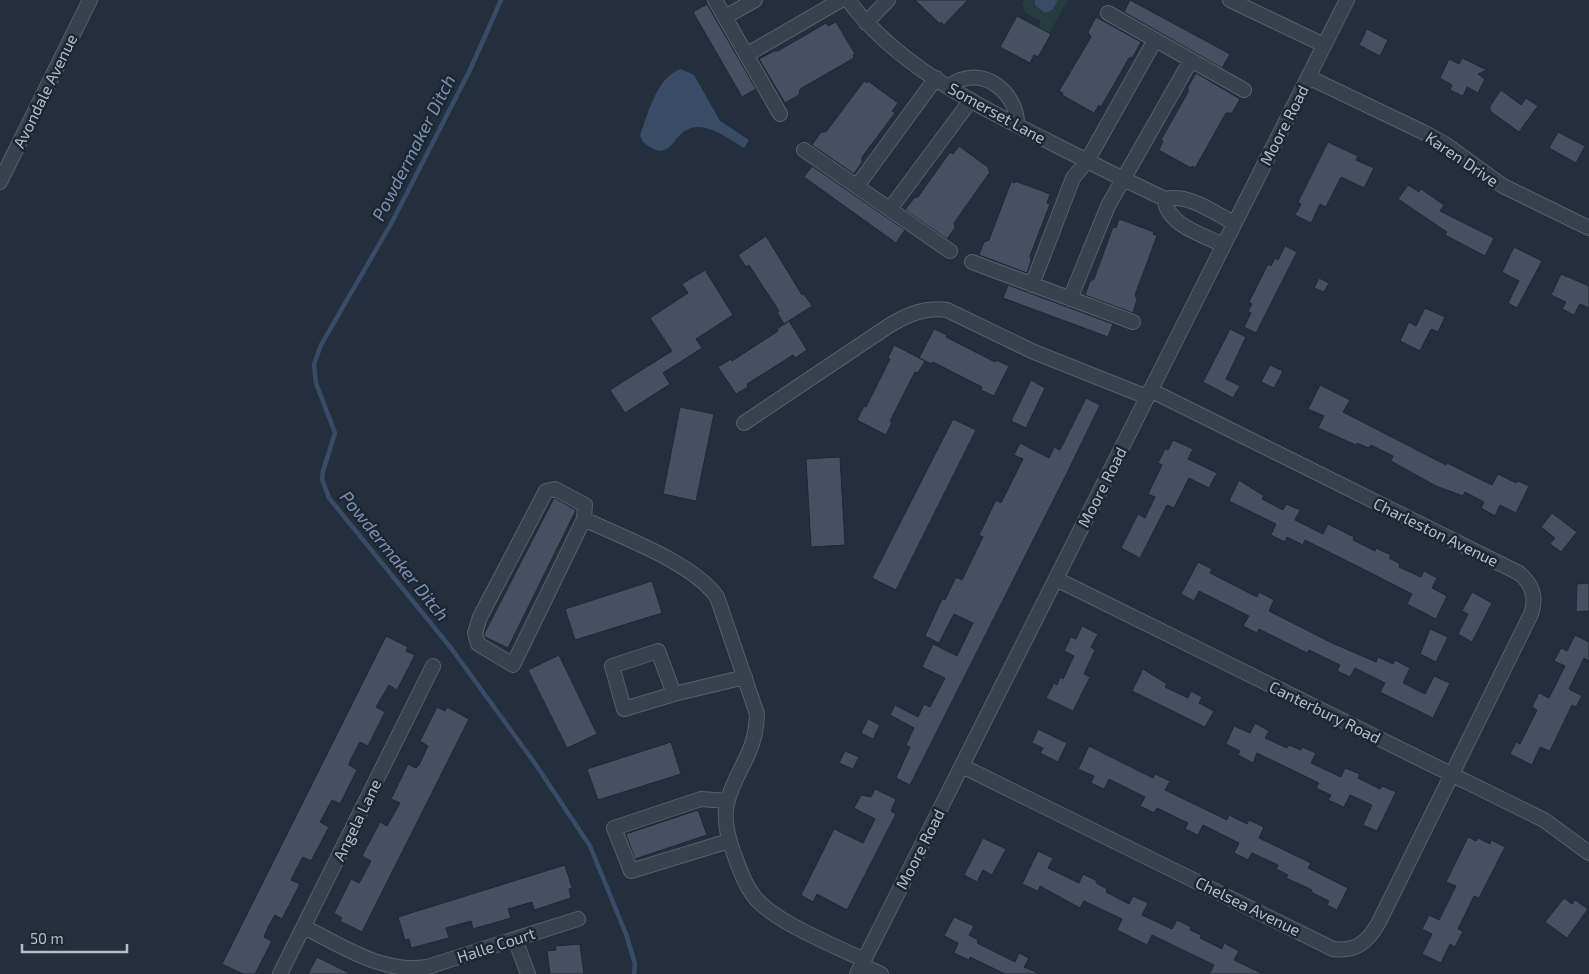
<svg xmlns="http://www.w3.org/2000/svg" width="1589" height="974" font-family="'Exo 2',sans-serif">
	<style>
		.green { fill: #263c3f }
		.water { fill: #394c67 }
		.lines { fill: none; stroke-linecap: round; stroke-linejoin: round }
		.stream { stroke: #394c67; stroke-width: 4.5 }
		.building { fill: #455162; stroke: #1f2835 }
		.minor-casing { stroke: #565f6c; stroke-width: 16 }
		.minor { stroke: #38414e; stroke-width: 14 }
		.labels { text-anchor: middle; stroke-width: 5; stroke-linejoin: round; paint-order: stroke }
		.street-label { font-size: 16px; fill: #b4bcc9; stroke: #1d2633 }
		.water-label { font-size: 18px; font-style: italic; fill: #7c92b1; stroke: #1d2633 }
	</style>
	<rect width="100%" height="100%" fill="#242f3e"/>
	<path class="green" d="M1024,0h44l-19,33 -10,-5 1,-7 -15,-9 -3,-9z"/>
	<path class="water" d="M1035,0h23l-6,10 -7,3 -10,-8z
		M681,69l13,6 26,46 29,19 -5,8c-14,-8 -30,-21 -46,-21 -28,0 -23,41 -55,15l-3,-7c8,-21 17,-59 41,-66z"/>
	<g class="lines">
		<path class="stream" d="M501,0l-31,70 -78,152 -71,123 -7,19 2,19 19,50 -12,38 -1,8 7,19 122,150 83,114 56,84 36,88 9,30 -1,10"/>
	</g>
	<path class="building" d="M915,0h53l-24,25 -3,-3 -1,2z
		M1130,0l100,54 -8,14 -98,-56z
		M707,4l49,85 -14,8 -49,-85z
		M1017,16l34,18 -13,23 -4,-2 -4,8 -30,-16z
		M1096,17l45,25 -8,15 -4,1 -28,49 -2,-2 -5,8 -32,-18 1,-2 -4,-2 32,-54 -3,-5z
		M836,22l19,32 -2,1 1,3 -54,31 -1,6 -14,8 -26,-44 15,-8h4l48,-28 2,3z
		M1367,29l21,11 -8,16 -21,-11z
		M1462,58l25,12 -9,4 7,5 -7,14 -11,-6 -4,9 -13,-6 2,-5 -12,-7 9,-19 10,5z
		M1196,73l44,26 -8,14h-6l-31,55 -3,-2 -1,2 -32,-18 4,-9 -2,-1 27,-48v-5z
		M864,81l3,2 1,-2 30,22 -6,8 3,2 -33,44v5l-8,12 -42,-29 9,-13h5z
		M1501,90l20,15 5,-7 12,8 -19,26 -29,-21v-5z
		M1558,132l27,14 -9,17 -27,-15z
		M1328,142l30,14 -2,4 18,8 -10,20 -23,-11 -15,30 -6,-3 -9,19 -16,-8 6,-11 -3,-2z
		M959,146l30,22 -1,2 2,2 -36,51 1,5 -8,11 -42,-29 9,-12 4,-1 32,-45 3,2z
		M812,166l93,64 -9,13 -92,-66z
		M1015,181l35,13 -3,9 3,1 -20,52 1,4 -4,13 -48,-18 5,-13 5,-2 22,-58 4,1z
		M1408,185l11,7 2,-3 23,16 -4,6 54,27 -9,18 -40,-21 2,-3 -49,-33z
		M1119,219l35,13 -1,2 4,2 -22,59 2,4 -4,14 -48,-18 5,-14 4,-2 19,-52 3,1z
		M766,236l36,59 2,-1 8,12 -28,18 -7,-12 2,-1 -30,-46 -3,2 -8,-12z
		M1285,246l12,6 -41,81 -12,-6 7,-14 -3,-2 4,-7 -3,-2 19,-38 3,2 4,-8 3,2z
		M1514,247l28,14 -25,47 -9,-5 11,-22 -17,-9z
		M705,270l28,45 -37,24 6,9 -39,25 7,11 -45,29 -15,-23 62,-39 -22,-33 38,-25 -6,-9z
		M1561,274l28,12v22l-9,-4 -6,11 -12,-6 4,-7 -15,-7z
		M1319,278l10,5 -5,9 -10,-4z
		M1008,285l105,39 -5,13 -105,-39z
		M1425,308l20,9 -7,15 -7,-3 -11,22 -20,-10 9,-19 7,4z
		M789,321l18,29 -12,8 -2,-3 -46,29 1,3 -12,7 -18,-27 13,-8 1,2 46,-30 -1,-2z
		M934,329l13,6 -1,2 49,25 1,-2 13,6 -15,30 -13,-6 1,-3 -49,-25 -1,2 -13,-6z
		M1230,329l16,8 -20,42 14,7 -7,12 -30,-16z
		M894,345l31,16 -7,12 -3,-1 -25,49 2,1 -6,13 -29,-15 7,-14 2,1 24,-48 -2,-1z
		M1270,365l13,6 -9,17 -13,-6z
		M1031,380l14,8 -19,40 -15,-7z
		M1320,385l30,15 -7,12 103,53 1,-2 45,22 6,-11 18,9 2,-2 11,5 -13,27 -16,-8 -5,11 -14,-8 3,-6 -19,-10 -2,4 -27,-10 -45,-25 2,-5 -22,-11 -2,3 -12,-5 -1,2 -38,-17 6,-12 -16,-7z
		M1086,398l14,7 -35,72 -155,308 -14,-7 14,-31 -4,-2 8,-17 -24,-13 5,-10 23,12 6,-13 6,3 15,-29 -23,-11 11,-23 24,12 16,-33 -19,-9 -15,29 -14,-7 17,-37 3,1 11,-23 6,3 21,-43 -4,-2 17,-35 5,3 22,-44 -9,-4 6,-12 29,15 5,-11 6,3z
		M680,407l34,7 -18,87 -33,-7z
		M953,419l23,11 -80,160 -24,-12z
		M1173,440l20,9 -5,10 29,14 -8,15 -20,-10 -15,30 -7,-3 -27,53 -19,-10 17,-34 7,4 10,-21 -7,-3 14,-29 -4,-2 7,-14 3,1z
		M840,457l5,88 -34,2 -5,-88z
		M1239,480l25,16 -2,3 21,11 3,-6 14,6 -5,10 28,14 5,-10 26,13 -1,3 22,11 1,-3 15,7 -2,3 11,6 -1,3 22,10 3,-6 13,7 -5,10 15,8 -11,23 -29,-15 5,-10 -47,-24 -60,-30 -2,5 -16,-8 -2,5 -14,-7 5,-11 -47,-23z
		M554,498l22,12 -68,138 -23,-11 -1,-3z
		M1552,513l25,19 -16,20 -11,-8 5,-6 -14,-11z
		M1198,562l14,7 -2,4 47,24 2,-5 15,8 -5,11 63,32 44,19 2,-5 15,7 2,-4 15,8 -7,15 22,11 9,-18 16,7 -17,35 -53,-26 5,-9 -30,-15 -5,9 -13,-6 3,-6 -31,-15 -2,3 -48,-24 -2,4 -14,-7 6,-10 -50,-25 -5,10 -13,-7z
		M652,581l10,32 -87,27 -10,-31z
		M1589,583v28l-13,1 1,-28z
		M1472,592l20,11 -20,39 -14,-8 10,-20 -6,-3z
		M1082,626l16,8 -7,13 4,3 -11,24 6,3 -17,34 -27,-13 8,-15 3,2 3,-8 3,2 11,-23 -10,-5 7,-14 5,2z
		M1430,629l18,8 -12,25 -16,-8z
		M1575,635l14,7v19l-5,-3 -15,31 13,7 -6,11 -4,-2 -22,46 -10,-4 -8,18 -22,-11 6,-12 4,2 17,-34 -5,-3 7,-14 10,5 16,-32 -11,-5 7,-13 6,3z
		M386,636l22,11 -2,4 9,4 -18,35 -8,-5 -13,22 9,5 -17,34 -8,-4 -10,19 -1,4 8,5 -17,34 -8,-4 -12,22 9,5 -18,34 -8,-4 -2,3 -10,20 9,4 -18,35 -7,-4 -6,10 -5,12 8,4 -17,33h-12l-21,-10z
		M559,655l38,79 -30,14 -39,-78z
		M1143,669l24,15 -2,3 23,11 3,-7 11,6 -3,6 15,8 -9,16 -73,-36z
		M437,707l8,4 2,-4 22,12 -107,213 -22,-11 2,-3 -8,-5 17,-34 8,4 2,-3 10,-19 -9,-5 18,-34 7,4 13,-23 -9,-4 17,-35 8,4 3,-3 9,-19 -8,-5z
		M868,719l12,6 -7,14 -12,-6z
		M1255,723l14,8 -4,7 22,10 2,-3 12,5 1,-3 14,6 -5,10 30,14 4,-9 15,6 -2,4 22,11 2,-3 14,6 -19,39 -14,-6 9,-20 -22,-10 -6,12 -16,-7 3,-5 -15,-7 3,-5 -62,-30 -4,10 -15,-8 2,-4 -14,-7 8,-18 16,7z
		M1038,729l29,14 -9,19 -18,-9 3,-5 -11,-5z
		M671,742l10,32 -83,26 -11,-31z
		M1089,746l64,32 2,-4 15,7 -5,9 62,30 2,-5 18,9 2,-4 15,7 -5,11 52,25 -3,5 40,20 -11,22 -10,-5 2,-4 -18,-9 1,-2 -26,-12 2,-3 -12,-6 2,-4 -26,-12 -4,7 -14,-7 5,-10 -36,-18 -5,10 -13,-6 3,-6 -31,-15 -3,5 -14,-7 5,-9 -36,-18 -5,10 -13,-6 3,-7 -16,-7z
		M845,751l14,6 -6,12 -14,-6z
		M875,789l21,10 -5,12 5,3 -49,96 -30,-16 -4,8 -12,-7 33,-66 29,14 12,-24 -21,-11 7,-13 10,2z
		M698,810l9,25 -72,24 -9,-25z
		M1468,837l8,4 2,-3 12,6 1,-4 14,7 -26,51 -5,-2 -16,33 5,2 -8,16 -5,-3 -9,19 -19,-9 10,-20 -10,-5 7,-14 10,5 17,-34 -10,-4z
		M983,838l23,11 -14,26 -9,-5 -6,12 -13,-7z
		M1038,851l15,7 -5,10 31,15 4,-9 14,7 -1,2 11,6 -1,3 23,12 4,-8 15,7 -6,12 30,14 5,-9 14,7 -1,3 11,5 -1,3 22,11 2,-6 15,8 -5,9 29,14h-54l5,-9 -62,-30 -5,10 -30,-15 5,-11 -38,-18 -4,7 -40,-22 -2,5 -16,-7z
		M565,865l7,23 -3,1 2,9 -37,12 -2,-8 -24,7 3,9 -38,11 -2,-8 -25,7 3,10 -38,10 -2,-9 -4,1 -7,-23z
		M1564,898l8,6 3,-4 13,9 -21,29 -22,-16z
		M954,917l20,9 -5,9 9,5 -1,3 38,19 4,-9 10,5 -5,9 16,7h-35l-35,-17 -1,3 -15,-7 4,-10 -14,-7z
		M580,944l4,30h-34l-3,-23 9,-1 -1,-4z
		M317,957l34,17h-43z"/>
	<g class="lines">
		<defs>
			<path id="minor" d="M715,0l65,114
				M848,0c48,65 127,104 198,140 39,20 79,40 119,59 24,-6 49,14 69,24
				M1230,0l94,45
				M1108,13l136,77
				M725,17l30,-17
				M866,23l22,-23
				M746,55l95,-55
				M1308,77l115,55 22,12 58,42 86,42
				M949,87c30,-25 69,4 68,38
				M804,150l146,101
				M0,182l90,-182
				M857,186l79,-108
				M1165,199c1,26 39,36 58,46
				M890,209l81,-109
				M972,262l161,60
				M1032,285l41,-107 14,-17 68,-121
				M1070,299l38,-93 83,-146
				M744,423l146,-98c19,-11 35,-18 57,-15l87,42 113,45
				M584,519l1,-14 -30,-16 -9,2 -66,126 -5,16 3,11 35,21 71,-146c39,19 108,43 133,78l40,117c-1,41 -21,54 -30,89 -4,17 1,35 7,51 5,13 9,27 17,38 17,28 83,53 113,68
				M1056,579l488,241 45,33
				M674,694l-16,-43 -46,15 12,43 50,-15 71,-17
				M962,766l371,183c23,3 35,-7 46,-27l152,-308c6,-17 1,-30 -12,-41l-369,-183
				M728,801l-27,-2 -87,29 17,43 98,-30
				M304,927c38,19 79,47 123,40l151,-48
				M515,939l13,35
				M862,965l19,9
				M280,974l153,-308
				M857,974l490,-974"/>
		</defs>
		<use href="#minor" class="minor-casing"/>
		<use href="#minor" class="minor"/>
	</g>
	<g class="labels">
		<g class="street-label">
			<text transform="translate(45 91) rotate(-64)" y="6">Avondale Avenue</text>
			<text transform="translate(997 113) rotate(29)" y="6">Somerset Lane</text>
			<text transform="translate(1284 125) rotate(-63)" y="6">Moore Road</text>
			<text transform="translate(1462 159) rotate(34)" y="6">Karen Drive</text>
			<text transform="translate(1102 487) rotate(-63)" y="6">Moore Road</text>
			<text transform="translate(1436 532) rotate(26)" y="6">Charleston Avenue</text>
			<text transform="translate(1325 712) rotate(26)" y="6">Canterbury Road</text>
			<text transform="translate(357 820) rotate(-64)" y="6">Angela Lane</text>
			<text transform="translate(920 849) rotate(-63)" y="6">Moore Road</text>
			<text transform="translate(1248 906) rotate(26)" y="6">Chelsea Avenue</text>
			<text transform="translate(496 945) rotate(-18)" y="6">Halle Court</text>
		</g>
		<g class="water-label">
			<text transform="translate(414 148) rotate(-63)" y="6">Powdermaker Ditch</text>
			<text transform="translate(394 556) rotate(51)" y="6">Powdermaker Ditch</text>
		</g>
	</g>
	<path d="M22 944v8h105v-8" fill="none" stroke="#b4bcc9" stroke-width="2.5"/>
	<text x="30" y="944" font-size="15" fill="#b4bcc9" stroke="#1d2633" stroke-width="4" paint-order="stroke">50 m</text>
</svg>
